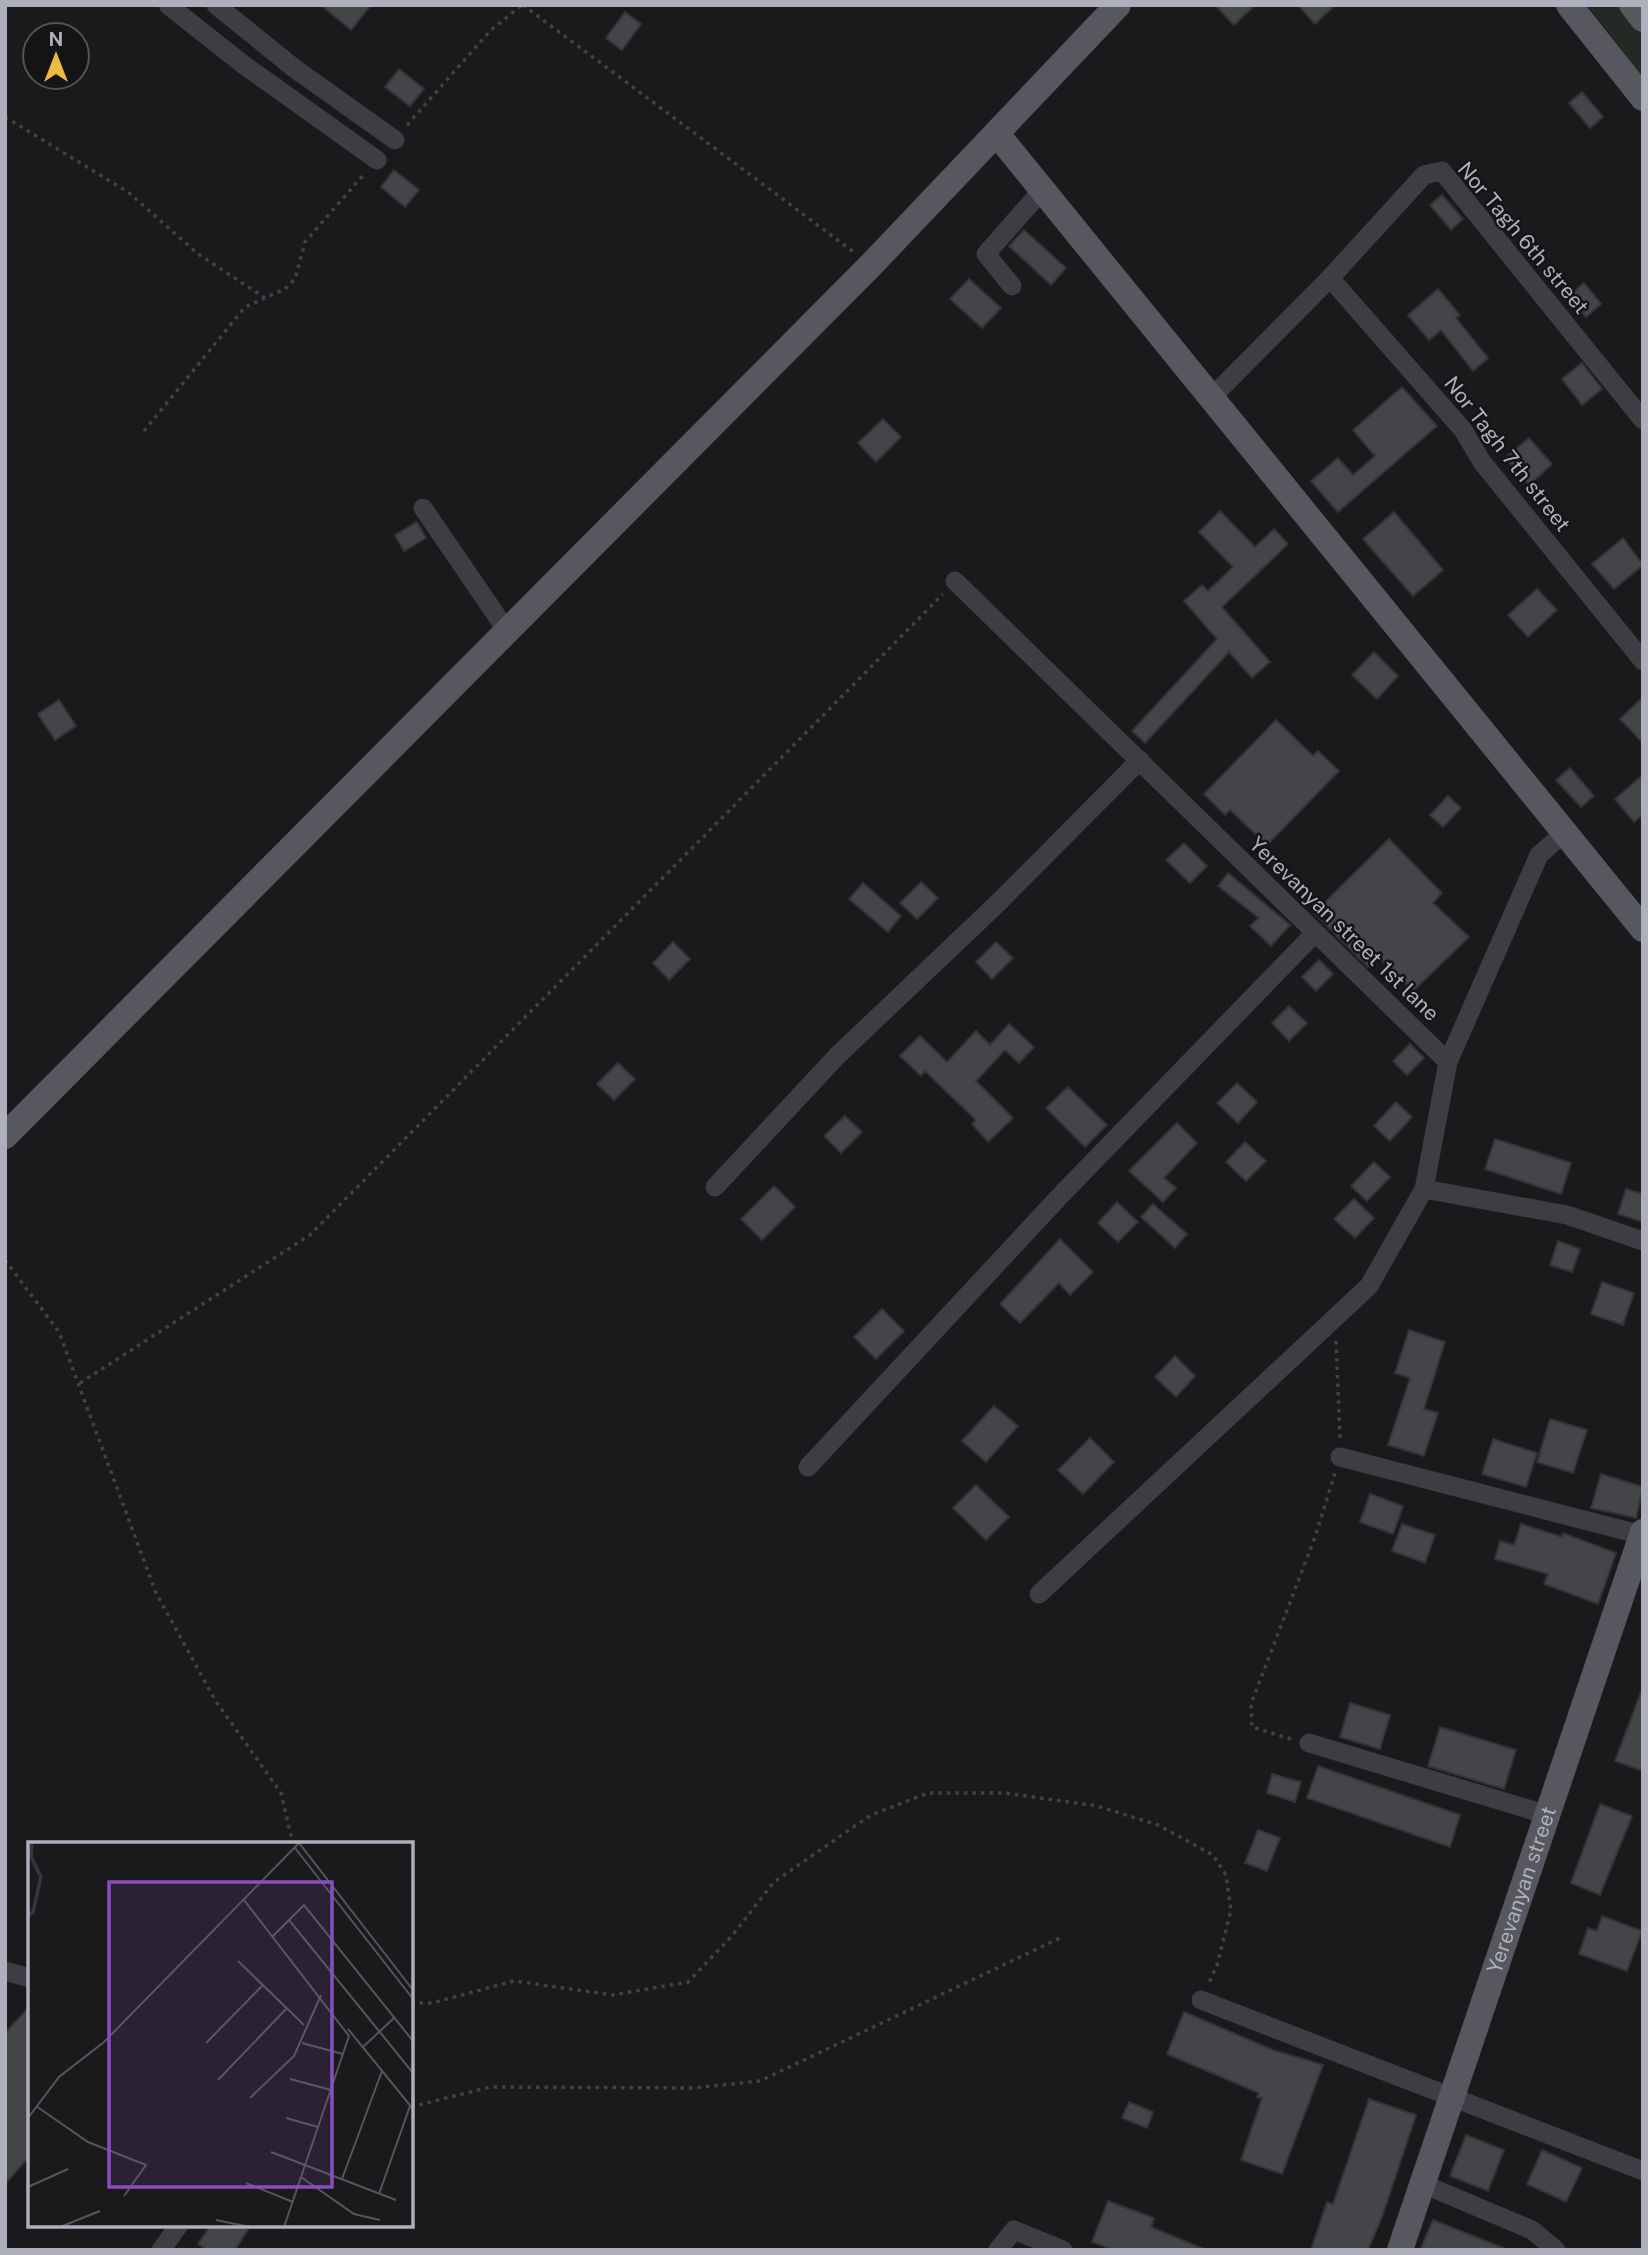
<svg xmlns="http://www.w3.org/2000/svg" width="1648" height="2255" font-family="'Public Sans',sans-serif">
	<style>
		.green { fill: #222a23 }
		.building { fill: #444549; stroke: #343438; stroke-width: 2 }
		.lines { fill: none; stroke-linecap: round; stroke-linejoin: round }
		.path { stroke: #414248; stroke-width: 3.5; stroke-dasharray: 3.5 5; stroke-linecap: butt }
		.minor { stroke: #3d3d43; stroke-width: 19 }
		.major { stroke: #57585f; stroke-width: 26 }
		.labels { text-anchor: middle; stroke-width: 5; stroke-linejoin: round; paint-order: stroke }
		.street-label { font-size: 21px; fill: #adb0bb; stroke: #151517 }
		.inset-river { fill: none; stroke: #303840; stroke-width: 3.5 }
		.inset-road { fill: none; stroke: #55565c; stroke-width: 2 }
		.view { fill: #884dbe; fill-opacity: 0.15; stroke: #884dbe; stroke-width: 3.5 }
		.inset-edge { fill: none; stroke: #adb0bb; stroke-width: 3.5 }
	</style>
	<rect width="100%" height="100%" fill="#1a1a1c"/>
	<path class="green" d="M1587,5h31l25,31v41z"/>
	<path class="building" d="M321,5h50l-20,25z
		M1215,5h40l-21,20z
		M1298,5h37l-20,19z
		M625,12l16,12 -19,26 -16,-12z
		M399,69l25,20 -14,17 -25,-19z
		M1582,92l21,25 -13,11 -21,-25z
		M394,170l25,20 -14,17 -24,-20z
		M1442,195l21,24 -12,11 -21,-25z
		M1024,230l42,38 -15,17 -42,-39z
		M969,279l32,29 -19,20 -32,-29z
		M1584,283l17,21 -15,13 -17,-21z
		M1438,289l22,26 -4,3 32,40 -15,13 -32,-41 -12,10 -21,-25z
		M1582,363l20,26 -20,16 -20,-26z
		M1402,387l35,39 -99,86 -27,-31 27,-23 15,17 22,-19 -22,-26z
		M883,419l18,18 -25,25 -18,-19z
		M1529,438l23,26 -23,21 -24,-27z
		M1220,511l35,36 19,-18 14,15 -66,63 48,55 -18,16 -23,-26 -84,91 -13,-12 85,-92 -33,-38 18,-16 6,6 25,-24 -34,-35z
		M1394,512l49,58 -30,26 -50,-57z
		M417,522l9,16 -22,13 -9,-16z
		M1623,538l20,27 -29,24 -22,-25z
		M1537,589l20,21 -29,27 -20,-22z
		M1374,652l24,24 -21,23 -25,-24z
		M1643,697v46l-23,-24z
		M59,700l17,26 -21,14 -17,-26z
		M1276,720l37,36 5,-5 21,20 -72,74 -37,-35 -5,5 -21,-21z
		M1570,768l24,28 -13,11 -25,-27z
		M1643,775v39l-9,8 -19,-23z
		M1448,796l13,12 -18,19 -13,-12z
		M1389,839l53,54 -9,10 36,34 -56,54 -35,-34 -10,10 -54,-54z
		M1184,843l23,23 -17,17 -24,-23z
		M1228,873l62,52 -19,21 -21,-20 9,-8 -41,-32z
		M921,882l17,16 -21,21 -17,-16z
		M863,883l38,33 -13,16 -39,-33z
		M673,942l17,17 -21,21 -16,-17z
		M996,942l17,16 -21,21 -16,-17z
		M1319,960l14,14 -17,17 -14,-14z
		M1289,1006l18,17 -18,18 -17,-18z
		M1009,1024l25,23 -15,16 -14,-13 -29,31 37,37 -25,24 -16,-18 4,-4 -51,-49 -4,5 -21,-20 20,-20 27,26 29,-31 14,14z
		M1410,1044l14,14 -17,17 -14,-14z
		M618,1063l17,16 -21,21 -17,-16z
		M1237,1083l20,19 -19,21 -21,-20z
		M1068,1087l39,38 -22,22 -39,-39z
		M1396,1102l16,15 -22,24 -16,-15z
		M845,1116l17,16 -21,21 -17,-17z
		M1177,1123l20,20 -33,35 12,10 -13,14 -34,-31z
		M1495,1139l76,24 -10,31 -76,-25z
		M1245,1142l21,19 -20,20 -20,-19z
		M1374,1162l16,15 -23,24 -16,-15z
		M774,1186l21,21 -33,33 -21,-21z
		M1626,1189l17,5v28l-25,-8z
		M1354,1199l20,19 -19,20 -21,-19z
		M1117,1202l21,20 -20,20 -20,-19z
		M1153,1204l34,30 -12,14 -34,-31z
		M1060,1239l33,33 -23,23 -11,-12 -39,40 -20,-19z
		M1558,1241l22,8 -8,23 -22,-7z
		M1602,1282l32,11 -11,32 -32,-11z
		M882,1309l22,22 -28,28 -22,-22z
		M1409,1330l36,12 -21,67 14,4 -14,43 -36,-11 22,-67 -15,-5z
		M1175,1356l20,20 -19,21 -21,-20z
		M994,1406l24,20 -32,36 -24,-21z
		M1550,1419l37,11 -14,43 -36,-11z
		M1090,1438l24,24 -31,32 -25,-24z
		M1493,1439l44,14 -11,34 -44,-13z
		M1601,1474l42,13 -7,31 -45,-10z
		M976,1485l33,32 -23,23 -33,-32z
		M1370,1494l33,12 -10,28 -33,-12z
		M1402,1524l33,11 -10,28 -33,-12z
		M1521,1524l41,13 1,-4 53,20 -18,51 -54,-20 4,-10 -53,-15 5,-18 14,4z
		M1641,1692h2v79l-28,-10z
		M1350,1703l40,12 -10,34 -40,-12z
		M1440,1727l76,23 -12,39 -76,-23z
		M1318,1766l142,49 -10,32 -143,-49z
		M1272,1774l29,8 -6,20 -28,-9z
		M1600,1804l32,12 -32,79 -29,-12z
		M1258,1830l22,8 -13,33 -22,-8z
		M1602,1916l40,15 -15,40 -48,-17 9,-26 9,3z
		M30,2006v150l-25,28v-151z
		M1184,2012l89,38 50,15 -41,109 -41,-14 21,-62 -5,-1 2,-4 -92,-39z
		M1369,2099l47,16 -34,102 -14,33h-57l16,-48 6,2z
		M1129,2102l24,10 -6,16 -25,-10z
		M1466,2135l38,15 -16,41 -38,-15z
		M1542,2150l40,18 -16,34 -39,-18z
		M1108,2201l46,17 -3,9 55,23h-92l-22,-8z
		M1433,2220l73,29v1h-86z
		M211,2225h40l-16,25h-28l-9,-6z"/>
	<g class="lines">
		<path class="path" d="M523,5l332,248
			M5,117l123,75 70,62 67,44
			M407,125l83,-94 32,-26
			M144,431l101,-124 40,-18 10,-10 10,-37 60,-69
			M5,1260l54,72 97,261 59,107 66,93 12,51
			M1336,1341l4,97
			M80,1383l230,-148 633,-641
			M1291,1739l-39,-12 -1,-23 64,-167 20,-64
			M411,2003h21l82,-22 99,14 75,-13 43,-45 43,-55 97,-67 57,-22h77l92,13 61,19 55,30 13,20 5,35 -14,55 -9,20
			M411,2107l79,-20 204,1 66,-7 300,-143"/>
		<path class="minor" d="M168,5l76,60 133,95
			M216,5l78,63 101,72
			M1330,278l133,152 19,32 161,199
			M1012,286l-26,-32 57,-65
			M1211,398l119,-120 94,-103 18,-4 201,249
			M423,508l84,123
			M955,581l493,481
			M715,1187l122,-131 162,-154 141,-142
			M1424,1189l143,26 76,26
			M1340,1457l302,78
			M808,1467l251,-270 256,-264
			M1039,1594l330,-308 55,-97 24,-127 91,-207 26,-23
			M1309,1743l239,72
			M5,1971l25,7
			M1201,2000l442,171
			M1423,2184l109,46 24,20
			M161,2250l18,-25
			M998,2250l16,-20 49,20"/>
		<g class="major">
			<path d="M1569,5l74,93"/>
			<path d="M1632,5l11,14"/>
			<path d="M997,134l646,795"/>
			<path d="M5,1136l866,-871 247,-260"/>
			<path id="s1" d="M1400,2250l243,-718"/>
		</g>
	</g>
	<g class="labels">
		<g class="street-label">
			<text transform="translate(1523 238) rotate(50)" y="7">Nor Tagh 6th street</text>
			<text transform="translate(1507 454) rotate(52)" y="7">Nor Tagh 7th street</text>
			<text transform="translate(1344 929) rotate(44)" y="7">Yerevanyan street 1st lane</text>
			<text dy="7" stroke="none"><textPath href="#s1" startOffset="380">Yerevanyan street</textPath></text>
		</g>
	</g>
	<g transform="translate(28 1842)">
		<rect width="385" height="385" fill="#1a1a1c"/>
		<path class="inset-river" d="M0,74l5,-4 8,-35 -10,-20 1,-15"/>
		<path class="inset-road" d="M271,1l114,147M267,6l118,151M216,58l105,136 -65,191M261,78l124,153M245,94l31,-31 109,136M210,119l66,64M320,187l65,80M178,201l57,-58M274,201l41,11M335,205l31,-29M262,237l41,11M190,238l69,-72M222,256l44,-42 27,-61M8,264l52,36 58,23 -22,31M0,276l31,-41 45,-35 196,-200M258,276l32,9M243,310l125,48M273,335l53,37 26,6M314,337l40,-108M218,341l47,19M0,345l40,-18M351,352l31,-88M188,378l34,7M32,385l40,-16"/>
		<path class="view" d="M81,40h223v305h-223z"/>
		<rect width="385" height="385" class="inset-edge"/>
	</g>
	<rect width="1648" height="2255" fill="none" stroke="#adb0bb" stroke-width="14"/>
	<g transform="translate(56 56)"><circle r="33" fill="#151517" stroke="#525359" stroke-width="2"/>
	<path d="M0-5L12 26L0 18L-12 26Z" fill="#ebbb43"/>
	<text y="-10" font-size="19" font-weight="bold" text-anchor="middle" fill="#adb0bb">N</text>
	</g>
</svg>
